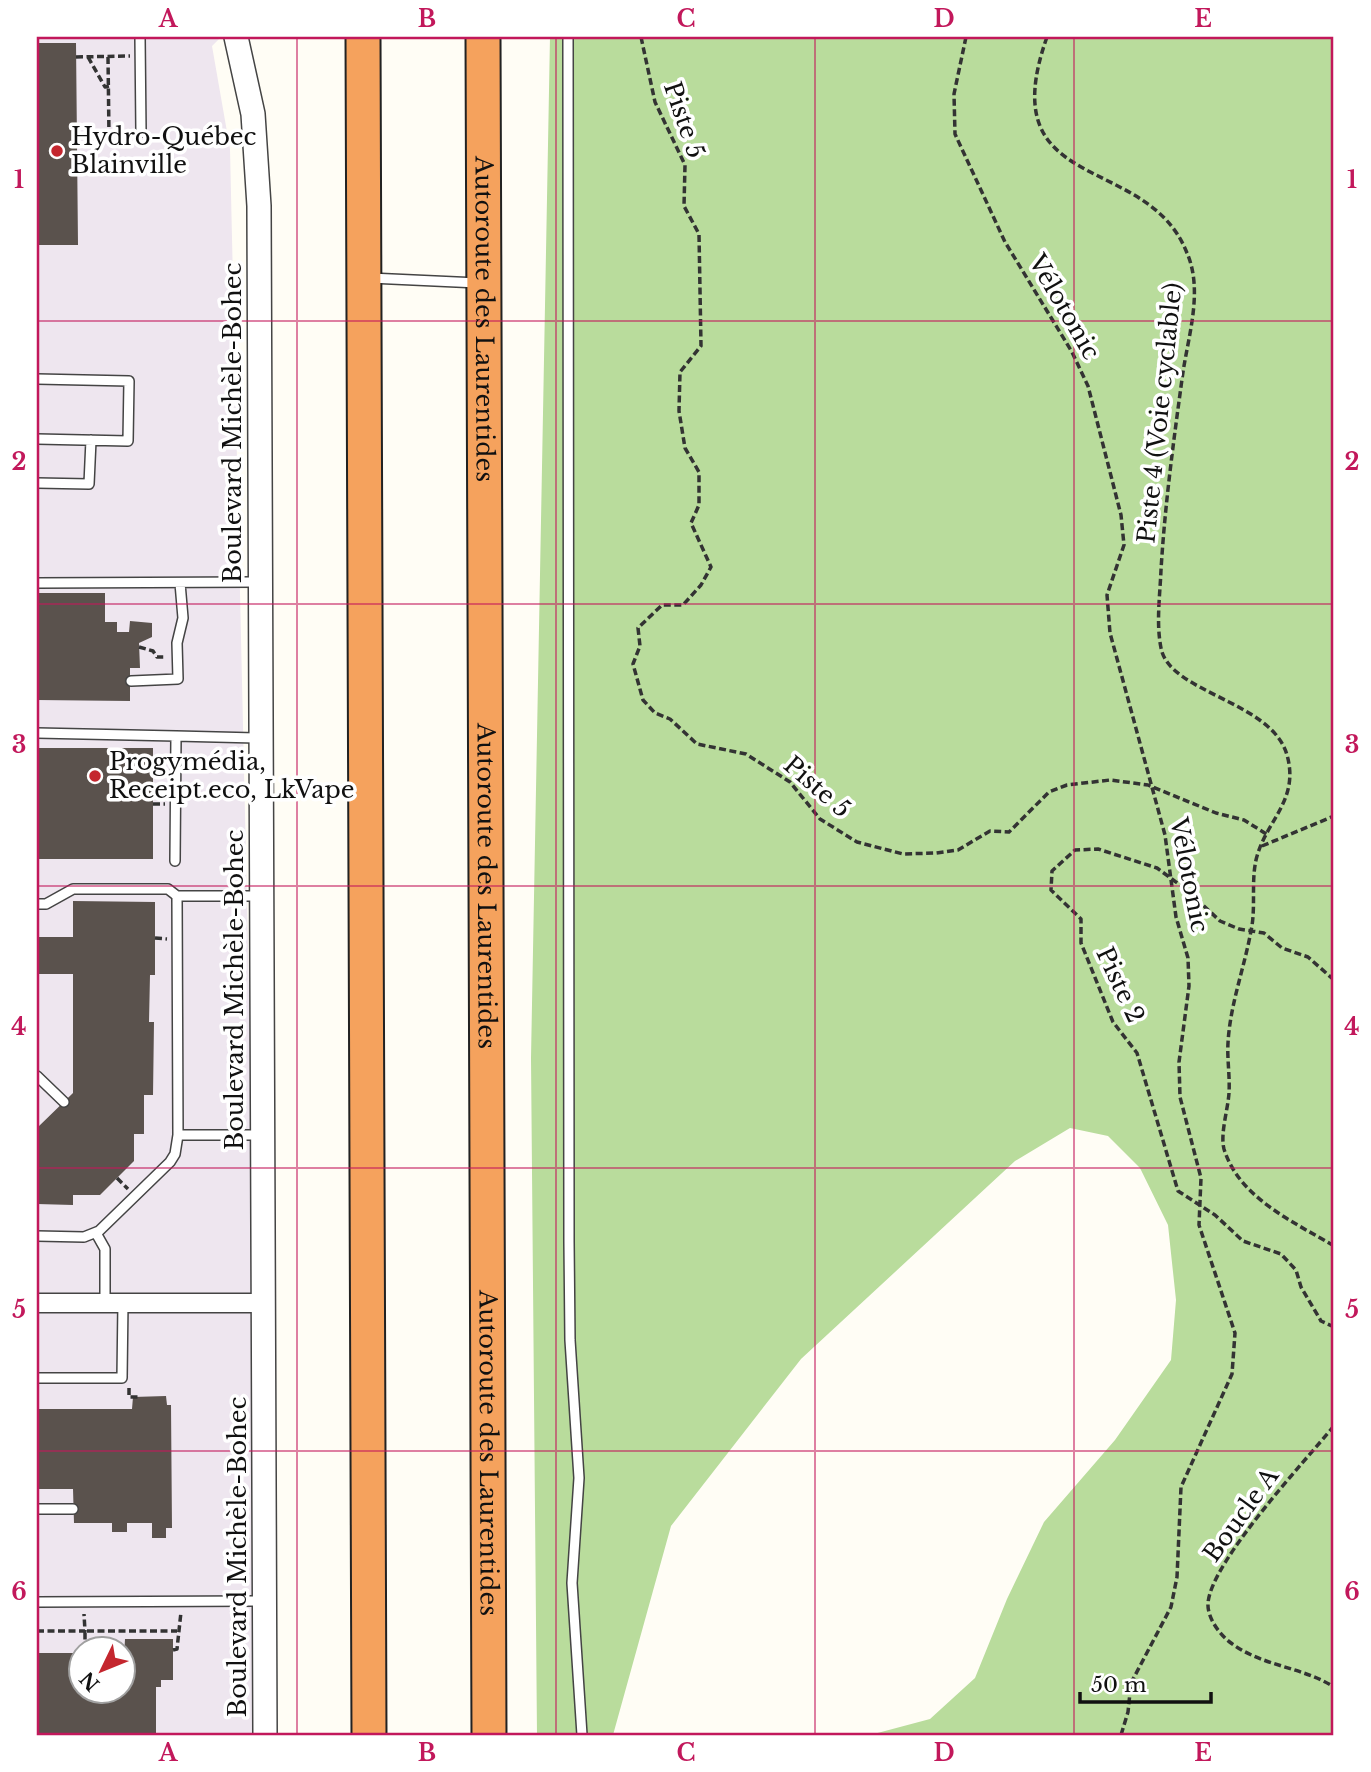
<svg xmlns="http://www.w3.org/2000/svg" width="1371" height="1772" font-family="'Libre Baskerville',serif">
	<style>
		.industrial { fill: #eee6ef; fill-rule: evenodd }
		.forest { fill: #b9dc9c }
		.building { fill: #5a524d }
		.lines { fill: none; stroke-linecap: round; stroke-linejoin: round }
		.service-casing { stroke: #444; stroke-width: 12 }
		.minor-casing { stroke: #444; stroke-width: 21 }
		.tertiary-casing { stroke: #444; stroke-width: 26 }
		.motorway-casing { stroke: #222; stroke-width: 37 }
		.path { stroke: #333; stroke-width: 3.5; stroke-dasharray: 7 3.5; stroke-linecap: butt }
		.service { stroke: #fff; stroke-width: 9 }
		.minor { stroke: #fff; stroke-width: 18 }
		.tertiary { stroke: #fff; stroke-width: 23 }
		.motorway { stroke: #f5a25d; stroke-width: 33 }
		.grid { fill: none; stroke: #c2185b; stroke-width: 2; stroke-opacity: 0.55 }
		.poi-dot { fill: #c4262e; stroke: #fff; stroke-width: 2.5 }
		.labels { text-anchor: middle; stroke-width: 7; stroke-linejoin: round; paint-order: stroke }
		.street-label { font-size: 24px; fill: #111; stroke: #fff }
		.poi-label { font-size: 24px; fill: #111; stroke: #fff; text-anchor: start }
		.neatline { fill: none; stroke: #c2185b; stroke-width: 2.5 }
		.grid-label { font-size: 23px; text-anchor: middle; font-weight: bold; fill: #c2185b }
	</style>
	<rect width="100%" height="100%" fill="#fffdf5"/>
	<path class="industrial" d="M37,37h184l-9,9 18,103 26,1154 -4,432h-215zM80,1650h42v42h-42z"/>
	<path class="forest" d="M550,37h784v1698h-464l60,-16 45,-41 32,-79 37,-77 71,-82 56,-80 5,-60 -8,-75 -28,-57 -32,-32 -38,-8 -55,33 -214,198 -130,167 -58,209h-76l-6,-677z"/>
	<path class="building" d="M37,43h39l2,202h-41z
		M37,593h68v29h12v10h12l1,-11 22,2v14l-13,6 1,25h-10v33l-93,-1z
		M37,748h116v111h-116z
		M73,901l82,1v73h-5l-1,47h5l-1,73h-9v39h-10v27l-34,34h-27v10l-36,-1v-76l36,-35v-119h-36v-37h36z
		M166,1396l1,9h4l1,123h-6v10h-14v-15h-25v9h-15v-9h-38l-1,-34h-36v-80h95l1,-12z
		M125,1639h48v41h-12v7h-5v48h-119v-82h43v39h42z"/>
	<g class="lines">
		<defs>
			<path id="service" d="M140,37l1,95
				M568,37l1,1205 1,98 9,138 -7,105 10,152
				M370,278l108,5
				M37,379l92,2 -1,60 -91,-2
				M37,483l52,1 2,-44
				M37,583l222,-1
				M131,681l47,-2 -1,-36 6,-25 -3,-35
				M37,733l139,3
				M175,861l1,-125 83,2
				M37,904h9l27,-15h95l9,7
				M37,1076l27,26
				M260,1135h-82l-1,-239h84
				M96,1233l9,16v53
				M37,1236l47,1 15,-6 71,-69 5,-8 3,-19
				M37,1378h85l1,-76
				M37,1509h36
				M37,1602l225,-1"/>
			<path id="minor" d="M37,1303h226"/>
			<path id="tertiary" d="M236,37l17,77 6,92 6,1529"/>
			<g id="motorway">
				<path d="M363,37l6,1698"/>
				<path id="s1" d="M483,37l6,1698"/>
			</g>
		</defs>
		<use href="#service" class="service-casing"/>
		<use href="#minor" class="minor-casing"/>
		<use href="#tertiary" class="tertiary-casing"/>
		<use href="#motorway" class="motorway-casing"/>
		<path class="path" d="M641,37l14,65 30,63 -1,41 15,28 2,112 -21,26 -1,39 6,37 14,24v33l-8,18 20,44 -10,18 -18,20h-21l-24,23 2,18 -7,18 10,36 12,13 15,6 27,25 49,10 44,28 30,37 37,23 46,12 33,-1 22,-3 32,-19 19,1 40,-40 18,-7 43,-5 38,5 68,28 28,7 24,15
			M966,37l-12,57 1,40 50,108 67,110 16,34 33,129 3,30 -17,50 3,38 55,202 11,82 12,41 1,28 -10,76 1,35 21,81 -2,47 36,108 -3,41 -51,113 -4,90 -6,30 -40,76 -3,29 -7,23
			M1047,37c-57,160 100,114 140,216 16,37 2,80 -4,119 -9,66 -18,131 -22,198 -1,25 -5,53 0,78 8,45 111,53 126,107 13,46 -22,66 -31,105 -5,23 0,48 -5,71 -7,38 -21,74 -23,112 -1,16 2,33 1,50 -1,16 -9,41 -5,56 15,49 70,73 110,97
			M76,57l54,-1
			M88,57l17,30 4,-1
			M108,57l1,79
			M139,647l14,4 4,6h8
			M153,804h12
			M1262,846l72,-30
			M155,938l12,1
			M1334,980l-26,-23 -26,-9 -18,-15 -25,-4 -19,-8 -32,-30 -31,-23 -59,-19 -23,1 -23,21 -1,19 30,29v24l32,79 24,31 41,138 37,24 28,26 38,13 15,16 5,17 20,34 13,6
			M117,1178l11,11
			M129,1388v9h10
			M1334,1426c-29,35 -123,136 -126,177 -1,15 12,32 23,40 30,23 72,24 103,44
			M37,1631h48l-1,-17
			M85,1650v-19h92
			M173,1650l4,-1 4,-37"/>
		<use href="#service" class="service"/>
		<use href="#minor" class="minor"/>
		<use href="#tertiary" class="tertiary"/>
		<use href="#motorway" class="motorway"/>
	</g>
	<path class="grid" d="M297,37v1698M556,37v1698M815,37v1698M1074,37v1698M37,321h1297M37,604h1297M37,886h1297M37,1168h1297M37,1451h1297"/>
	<g class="poi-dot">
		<circle cx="57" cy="151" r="7"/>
		<circle cx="95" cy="776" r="7"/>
	</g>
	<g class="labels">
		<g class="street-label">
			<text transform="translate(684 120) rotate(71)" y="8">Piste 5</text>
			<text transform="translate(1064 307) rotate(60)" y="8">Vélotonic</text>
			<text dy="8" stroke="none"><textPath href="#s1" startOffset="282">Autoroute des Laurentides</textPath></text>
			<text transform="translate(1160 413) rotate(-84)" y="8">Piste 4 (Voie cyclable)</text>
			<text transform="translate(233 423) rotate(-90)" y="8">Boulevard Michèle-Bohec</text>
			<text transform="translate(817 787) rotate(41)" y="8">Piste 5</text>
			<text transform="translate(1189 875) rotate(79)" y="8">Vélotonic</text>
			<text dy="8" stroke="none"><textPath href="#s1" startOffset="849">Autoroute des Laurentides</textPath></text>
			<text transform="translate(1120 985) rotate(65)" y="8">Piste 2</text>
			<text transform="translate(235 990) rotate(-90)" y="8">Boulevard Michèle-Bohec</text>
			<text dy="8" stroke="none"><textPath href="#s1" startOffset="1416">Autoroute des Laurentides</textPath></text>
			<text transform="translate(1241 1515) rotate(-54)" y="8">Boucle A</text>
			<text transform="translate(238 1557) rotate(-90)" y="8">Boulevard Michèle-Bohec</text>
		</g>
		<g class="poi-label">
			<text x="71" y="145">Hydro-Québec<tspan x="71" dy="28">Blainville</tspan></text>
			<text x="109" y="770">Progymédia,<tspan x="109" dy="28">Receipt.eco, LkVape</tspan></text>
		</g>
	</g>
	<rect width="1371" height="1772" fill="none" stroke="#ffffff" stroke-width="77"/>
	<g transform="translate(102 1670) rotate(227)"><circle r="33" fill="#ffffff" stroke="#a0a0a0" stroke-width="2"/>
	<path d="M0-5L12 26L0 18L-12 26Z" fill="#c4262e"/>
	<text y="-10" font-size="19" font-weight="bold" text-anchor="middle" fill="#111111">N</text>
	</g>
	<path d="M1080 1692v10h131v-10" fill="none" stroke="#111111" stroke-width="3.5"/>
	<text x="1091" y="1692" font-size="21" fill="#111111" stroke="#ffffff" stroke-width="5" paint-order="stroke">50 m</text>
	<rect x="38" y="38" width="1294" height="1696" class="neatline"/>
	<g class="grid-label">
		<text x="168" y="27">A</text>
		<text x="427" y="27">B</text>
		<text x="686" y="27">C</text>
		<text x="944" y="27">D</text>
		<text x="1203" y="27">E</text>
		<text x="19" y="188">1</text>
		<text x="1352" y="188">1</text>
		<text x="19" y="470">2</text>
		<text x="1352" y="470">2</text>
		<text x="19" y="753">3</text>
		<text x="1352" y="753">3</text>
		<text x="19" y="1035">4</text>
		<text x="1352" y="1035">4</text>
		<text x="19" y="1318">5</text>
		<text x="1352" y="1318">5</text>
		<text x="19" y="1600">6</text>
		<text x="1352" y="1600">6</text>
		<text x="168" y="1761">A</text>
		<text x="427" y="1761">B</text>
		<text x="686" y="1761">C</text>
		<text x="944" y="1761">D</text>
		<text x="1203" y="1761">E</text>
	</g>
</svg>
